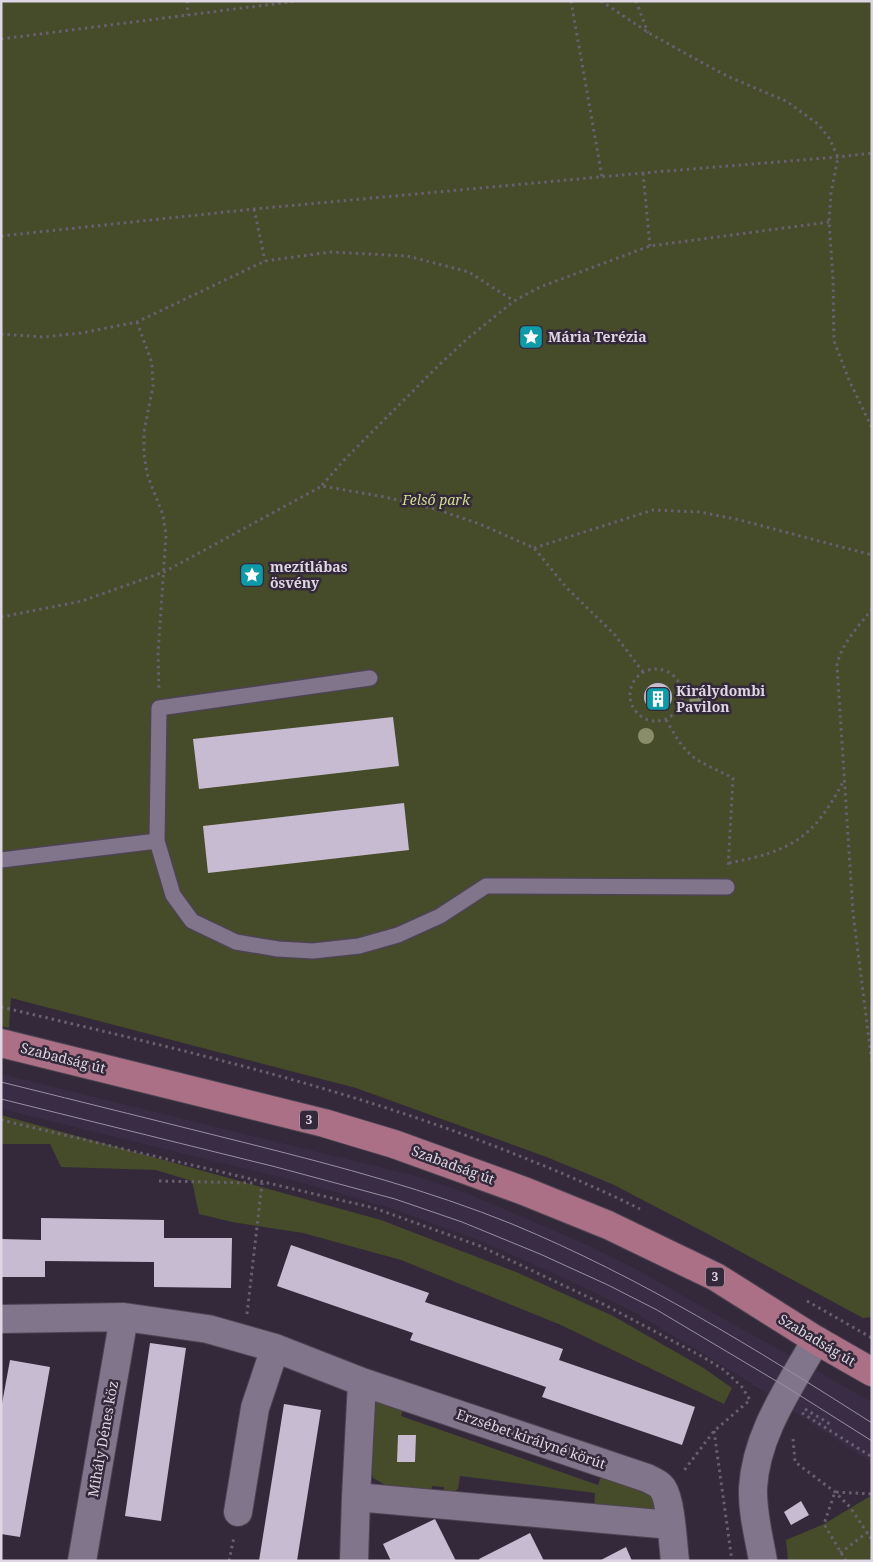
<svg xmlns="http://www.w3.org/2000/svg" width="873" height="1562" font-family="'Noto Serif',serif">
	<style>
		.built { fill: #3a2c44 }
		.green { fill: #464b2a }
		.building { fill: #c7bbd1 }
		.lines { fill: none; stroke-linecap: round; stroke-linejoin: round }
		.service-casing { stroke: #4d4453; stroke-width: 18 }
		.minor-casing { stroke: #4d4453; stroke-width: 30 }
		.primary-casing { stroke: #4d4453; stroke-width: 30 }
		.path { stroke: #685f6f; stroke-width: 3; stroke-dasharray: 2.5 4; stroke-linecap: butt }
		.service { stroke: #80758a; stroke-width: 15 }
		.minor { stroke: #80758a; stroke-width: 28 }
		.primary { stroke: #ab7085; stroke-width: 28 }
		.tram { stroke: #98909e; stroke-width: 1 }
		.tree { fill: #8a8d69 }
		.labels { text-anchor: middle; stroke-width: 5; stroke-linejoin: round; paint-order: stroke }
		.shield { fill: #33293a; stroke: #aba3b0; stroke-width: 1 }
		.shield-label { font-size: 12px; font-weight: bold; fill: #ded7e3 }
		.poi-label { font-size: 14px; font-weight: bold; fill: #ded7e3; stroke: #33293a; text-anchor: start }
		.park-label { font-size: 14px; font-style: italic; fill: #d2de8f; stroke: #33293a }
		.street-label { font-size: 14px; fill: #ded7e3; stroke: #33293a }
	</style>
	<rect width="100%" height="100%" fill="#33293a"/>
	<path class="built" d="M1,1074l419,103 49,17 116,50 49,24 238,134v61l-131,-86 -109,-66 -81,-39 -73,-32 -91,-33 -84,-24 -302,-74z"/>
	<path class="green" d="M1,1h871v1316l-9,1 -157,-85 -94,-49 -68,-28 -188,-68 -345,-90 -2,30 -8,-2z
		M1,1115l380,105 135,52 97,44 89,51 30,21 -8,16 -163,-79 -160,-65 -98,-27 -71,-11 -33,-8 -7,-33 -36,-11 -95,-3 -11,-23h-49z
		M375,1399l29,7 -3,10 197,69 4,-11 51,20 2,17 -31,1v-5l-11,-2 -1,6 -18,-2 1,-16 -135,-17 -2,13 -5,3h-9v-5l-12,-1 -1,5 -44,-5 -14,-8 -2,-6 -2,-65z
		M872,1495v66h-84l-2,-21 38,-16z"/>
	<path class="building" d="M644 697a14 14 0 1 1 28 0a14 14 0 1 1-28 0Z
		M393,717l6,49 -200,23 -6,-50z
		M404,803l5,47 -201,23 -5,-47z
		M41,1218l123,2v18h68l-1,50 -77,-1v-25l-109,-1v16h-44v-38l40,1z
		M291,1245l138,48 -4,9 138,47 -4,11 136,47 -13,38 -140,-48 4,-10 -136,-47 3,-7 -136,-47z
		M150,1343l36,5 -25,173 -36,-5z
		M10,1360l40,7 -30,170 -19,-3v-125z
		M284,1404l37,6 -24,151h-38z
		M398,1435h18l-1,27h-18z
		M801,1501l8,14 -18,10 -7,-13z
		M435,1519l21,42h-65l-8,-17z
		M530,1533l14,28h-64l-1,-2z
		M626,1547l6,14h-33z"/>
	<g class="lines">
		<defs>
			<path id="service" d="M157,841l16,54 19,26 44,21 42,7 35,2 46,-5 39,-11 42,-19 46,-30 241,1
				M1,860l156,-19 2,-133 211,-30"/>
			<path id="minor" d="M1,1319l123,-2 84,12 67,19 87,34
				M238,1512l17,-104 20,-60
				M671,1525l-315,-28 6,-115 285,96c6,3 13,6 16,11 8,12 10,56 12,72
				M82,1561l42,-244
				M354,1561l2,-64
				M763,1561c-4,-24 -11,-49 -10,-73 3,-55 37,-101 63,-148"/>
			<path id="primary" d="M1,1043l323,80 70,21 130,47 84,34 108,52 100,63 56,32"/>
		</defs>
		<use href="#service" class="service-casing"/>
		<use href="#minor" class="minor-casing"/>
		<use href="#primary" class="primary-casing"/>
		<path class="path" d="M187,1l1,14
			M571,1l31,176
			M601,1l48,32 50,28 30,16 57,24 32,23 11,14 9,19 -7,36 -2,29 4,56 1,63 15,39 23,48
			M636,1l12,32
			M1,39l296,-38
			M643,173l7,73
			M254,209l11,52
			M1,236l253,-27 389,-36 195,-16 34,-4
			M137,322l15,41 1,23 -9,46v21l3,21 16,41 3,20 -8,119 1,35
			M1,334l42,3 38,-4 56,-11 128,-61 66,-9 76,4 62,16 45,29
			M322,485l24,-27 93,-93 28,-26 47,-38 26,-14 110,-41 179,-24
			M534,548l119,-38 47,2 40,8 132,35
			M872,609c-13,17 -31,35 -35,56l16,248 19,150
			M1,617l81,-16 82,-29 158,-86 63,11 50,12 45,15 54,24 32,39 49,48 28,37
			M630 695a26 26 0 1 1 52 0a26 26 0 1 1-52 0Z
			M666,720c9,15 18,33 35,42 10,6 21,10 32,16l-5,91
			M729,863c62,-12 84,-24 114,-81
			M1,1007c173,41 346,80 511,146 43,17 86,35 128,56
			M1,1120l373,88 106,38 125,59 98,52 21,13 18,17 8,13 -36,31 -31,41
			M159,1181l95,2
			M807,1301l65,37
			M247,1314l15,-131
			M805,1409l25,15
			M802,1413l70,44
			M714,1431l18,130
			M793,1439l2,23 40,30 15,15 22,33
			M840,1553l32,-24
			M229,1561l5,-24
			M846,1561l-22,-37 11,-32 37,2"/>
		<use href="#service" class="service"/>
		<use href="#minor" class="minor"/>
		<use href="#primary" class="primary"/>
		<path class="tram" d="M1,1082c85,21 169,42 253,63 87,22 174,45 258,79 130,54 242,124 360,199
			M1,1099l275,68 119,32 67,23 78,32 68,31 49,25 131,78 84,53"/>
	</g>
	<g class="tree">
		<circle cx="697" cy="702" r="8"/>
		<circle cx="646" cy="736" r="8"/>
	</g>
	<defs>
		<symbol id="sight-square" viewBox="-11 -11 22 22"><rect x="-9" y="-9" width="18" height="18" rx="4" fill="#0f9aa8" stroke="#33293a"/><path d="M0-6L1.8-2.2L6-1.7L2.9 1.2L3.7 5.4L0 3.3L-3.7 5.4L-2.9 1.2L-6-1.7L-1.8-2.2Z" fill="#fff"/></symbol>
		<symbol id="building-square" viewBox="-11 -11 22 22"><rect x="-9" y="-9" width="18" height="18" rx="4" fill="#0f9aa8" stroke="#33293a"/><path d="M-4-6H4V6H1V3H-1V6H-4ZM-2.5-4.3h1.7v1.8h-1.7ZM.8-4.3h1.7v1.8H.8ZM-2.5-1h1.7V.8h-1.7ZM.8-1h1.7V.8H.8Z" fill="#fff"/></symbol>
	</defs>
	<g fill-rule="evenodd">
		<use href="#sight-square" x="517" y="323" width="28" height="28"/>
		<use href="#sight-square" x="238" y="561" width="28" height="28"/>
		<use href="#building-square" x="644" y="685" width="28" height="28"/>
	</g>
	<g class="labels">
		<g class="shield">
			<rect x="300" y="1110.5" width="18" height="19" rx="4"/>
			<rect x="706" y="1267.5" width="18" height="19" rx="4"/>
		</g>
		<g class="shield-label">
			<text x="309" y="1124">3</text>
			<text x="715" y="1281">3</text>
		</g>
		<g class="poi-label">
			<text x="548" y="342">Mária Terézia</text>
			<text x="270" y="572">mezítlábas<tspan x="270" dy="16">ösvény</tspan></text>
			<text x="676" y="696">Királydombi<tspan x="676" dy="16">Pavilon</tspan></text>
		</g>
		<g class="park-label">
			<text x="436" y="505">Felső park</text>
		</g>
		<g class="street-label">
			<text transform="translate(63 1058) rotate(14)" y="5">Szabadság út</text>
			<text transform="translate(453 1165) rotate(20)" y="5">Szabadság út</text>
			<text transform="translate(817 1340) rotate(31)" y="5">Szabadság út</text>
			<text transform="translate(103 1439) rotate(-80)" y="5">Mihály Dénes köz</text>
			<text transform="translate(531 1439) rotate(19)" y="5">Erzsébet királyné körút</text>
		</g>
	</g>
	<rect width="873" height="1562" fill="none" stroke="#ded7e3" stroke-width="5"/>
</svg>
